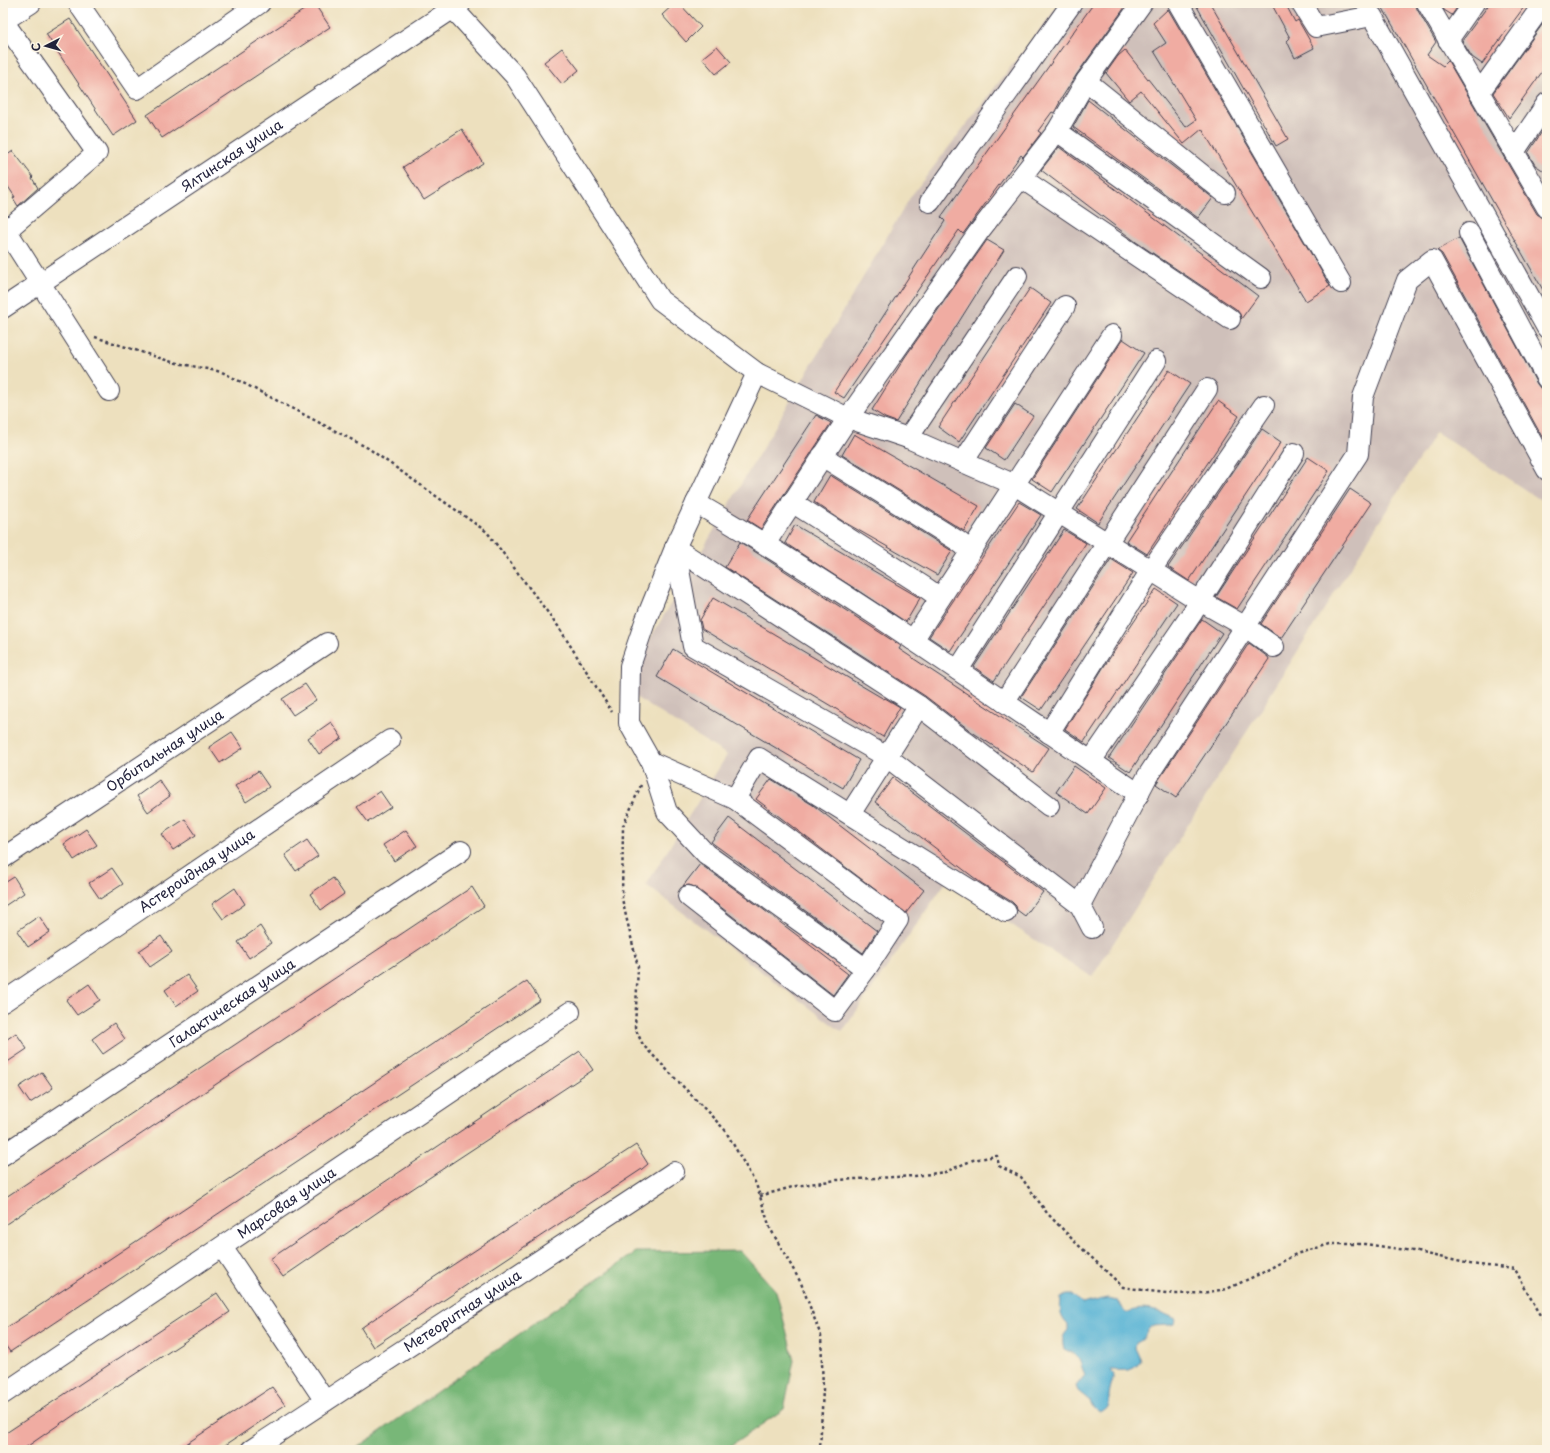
<svg xmlns="http://www.w3.org/2000/svg" width="1550" height="1453" font-family="'Playpen Sans',sans-serif">
	<style>
		.industrial { fill: #cfc0ba }
		.forest { fill: #78b778; stroke: #4d6c5a }
		.water { fill: #57b3d5; stroke: #3c6a88 }
		.building { fill: #f0aca2 }
		.lines { fill: none; stroke-linecap: round; stroke-linejoin: round }
		.minor-casing { stroke: #403e4f; stroke-width: 22 }
		.path { stroke: #403e4f; stroke-width: 2.5; stroke-dasharray: 3 3; stroke-linecap: butt }
		.minor { stroke: #fff; stroke-width: 20 }
		.labels { text-anchor: middle; stroke-width: 3.5; stroke-linejoin: round; paint-order: stroke }
		.street-label { font-size: 14px; fill: #22223b; stroke: #fcf5e5 }
	</style>
	<rect width="100%" height="100%" fill="#fcf5e5"/>
	<filter id="ink" filterUnits="userSpaceOnUse"><feTurbulence type="fractalNoise" baseFrequency=".025" numOctaves="2"/><feDisplacementMap in="SourceGraphic" scale="8" xChannelSelector="R" yChannelSelector="G"/><feConvolveMatrix kernelMatrix="1 2 1 2 8 2 1 2 1" color-interpolation-filters="sRGB"/></filter>
	<filter id="wash" filterUnits="userSpaceOnUse"><feTurbulence type="fractalNoise" baseFrequency=".012" numOctaves="4" result="noise"/><feDisplacementMap in="SourceGraphic" scale="16" xChannelSelector="R" yChannelSelector="G"/><feGaussianBlur stdDeviation="0.9" result="paint"/><feColorMatrix in="noise" values="0 0 0 0 0 0 0 0 0 0 0 0 0 0 0 0 0 1.4 0 .05"/><feComposite in="paint" operator="in"/></filter>
	<g filter="url(#wash)">
		<rect width="100%" height="100%" fill="#ede0be"/>
		<path class="industrial" d="M1060,3h487v501l-111,-72 -344,545 -146,-95 -104,150 -196,-147 81,-130 -106,-67 290,-492z"/>
		<path class="forest" d="M740,1251l36,40 18,69 -10,49 -59,41h-371l282,-198z"/>
		<path class="water" d="M1066,1295h7l9,9 25,-6 11,2 8,13c16,-8 34,-2 50,6l-1,5 -5,1 -19,1c-7,7 -4,13 -15,17l-1,5 6,13c-9,12 -16,9 -30,9l3,5c-2,7 -4,13 -5,20 0,9 1,14 -9,18l-6,-4 -4,-8 -12,-10 -2,-5 9,-11c-7,-16 -3,-17 -21,-26 -2,-9 -2,-13 4,-19v-5c-9,-9 -8,-15 -7,-27z"/>
		<g id="blocks">
			<path class="building" d="M314,3l16,24 -168,111 -15,-23z
				M675,3h4l22,24 -15,15 -24,-27z
				M1094,3h34l-51,71 -18,28h1l-6,11 -2,-1 -14,19 3,2 -18,24 -2,-2 -58,79 -4,-4 -115,168 -10,-6 111,-171 -4,-4z
				M1195,3h15l78,136 -12,7z
				M1271,3h14l10,19 3,-2 16,28 -19,10 -8,-17 3,-3z
				M1380,3h36l1,6 19,33 -9,13 16,11 5,-5 89,153 8,5 2,4v74z
				M1440,3h20l-8,12 -8,-5z
				M1490,3h37l-45,61 -10,-7 -10,-16z
				M1168,9l162,277 -24,15 -104,-172 -18,15 -43,-53 -12,10 -23,-28 12,-17 7,-6 61,77 10,-7 -42,-69 12,-8 -13,-20z
				M1547,18v47l-38,53 -16,-25z
				M70,19l67,101 -24,16 -67,-102z
				M717,46l14,16 -15,12 -14,-16z
				M562,48l17,22 -17,14 -18,-22z
				M1088,100l125,98 -15,20 -125,-91z
				M1547,124v49l-12,-8 -7,-12z
				M462,129l21,34 -59,37 -21,-33z
				M1059,147l199,149 -17,23 -1,-5 -4,-5 -100,-67 -95,-72z
				M13,151l20,26 -1,1 6,10 -20,18 -5,-8 2,-1 -12,-18v-21z
				M1459,238l78,146 4,5 6,2v55l-105,-192 -5,-4z
				M987,240l17,10 -108,172 -11,-4 -13,-8 33,-53z
				M1030,288l21,15 -92,139 -21,-15z
				M1123,339l21,14 -92,139 -20,-13z
				M1169,370l21,14 -92,139 -21,-14z
				M1218,401l21,15 -92,138 -21,-13z
				M1015,404l18,12 -29,44 -18,-12z
				M816,415l15,8 -70,106 -14,-9z
				M1262,429l19,13 -92,139 -21,-14z
				M854,434l125,72 -15,25 -122,-76z
				M1308,457l21,14 -92,138 -21,-12z
				M830,475l122,76 -15,24 -93,-53 -30,-20z
				M1350,489l21,14 -90,135 -20,-14z
				M1019,502l22,13 -91,136 -21,-14z
				M795,525l125,73 -14,24 -121,-79z
				M1064,530l22,13 -92,138 -20,-14z
				M740,542l161,104 -2,3 150,99 -16,24 -61,-40 -47,-36 -200,-129z
				M1111,559l22,14 -92,137 -20,-13z
				M1156,589l21,14 -93,139 -19,-13 38,-61z
				M713,598l171,101 1,-1 15,9 -17,30 -181,-108 -2,-9z
				M1202,619l20,14 -92,139 -21,-14z
				M1249,643l19,14 1,2 -93,139 -20,-14z
				M673,649l186,111 -16,28 -186,-111z
				M305,684l11,16 -23,15 -11,-16z
				M331,722l11,16 -23,16 -11,-16z
				M232,732l11,16 -23,15 -11,-16z
				M1074,766l32,22 -18,26 -32,-22z
				M258,771l11,16 -23,15 -11,-16z
				M893,778l150,114 -18,24 -8,-6 -1,-4 -4,-4 -31,-19 -106,-81z
				M771,779l42,26 111,85 -18,23 -150,-114z
				M159,780l11,16 -22,16 -11,-16z
				M380,791l11,16 -23,15 -11,-15z
				M729,818l148,113 -14,22 -152,-111z
				M185,819l11,16 -23,15 -11,-16z
				M86,829l11,16 -23,15 -10,-16z
				M406,830l11,16 -23,15 -11,-16z
				M307,840l11,16 -22,15 -11,-16z
				M700,864l60,43 88,67 -15,21 -138,-108 -6,-2 -6,1z
				M112,868l11,16 -23,15 -11,-16z
				M14,877l10,16 -21,14v-23z
				M333,878l11,16 -23,16 -11,-16z
				M472,887l12,19 -481,320v-27z
				M235,888l10,16 -22,15 -11,-15z
				M39,916l11,16 -22,15 -11,-16z
				M260,926l11,17 -22,15 -11,-16z
				M161,936l11,16 -22,15 -11,-16z
				M187,975l11,16 -22,15 -11,-16z
				M527,981l13,19 -530,352 -7,-10v-12z
				M89,984l11,16 -23,15 -11,-15z
				M114,1023l11,16 -22,15 -11,-15z
				M16,1033l11,16 -24,16v-23z
				M580,1051l13,19 -202,133 -108,74 -13,-18z
				M42,1072l11,16 -23,15 -11,-16z
				M636,1145l12,19 -6,5 -269,178 -12,-19 72,-50z
				M217,1293l13,19 -130,85 -36,25v-1l-42,29h-19v-15z
				M272,1387l13,18 -43,29 -24,16h-41z"/>
		</g>
	</g>
	<g filter="url(#ink)">
		<use href="#blocks" fill-opacity="0" stroke="#403e4f" stroke-width="1"/>
		<g class="lines">
			<defs>
				<g id="minor">
					<path d="M78,3l59,86 123,-86"/>
					<path d="M448,3l67,73 145,224 97,73 91,45 60,20 105,46 187,117 46,26 28,20"/>
					<path d="M1178,3l163,280"/>
					<path d="M1301,3l15,24 56,-11 175,312"/>
					<path d="M1427,3l120,205"/>
					<path d="M3,21l94,132 -90,77"/>
					<path d="M3,21l28,-18"/>
					<path d="M1448,40l26,-37"/>
					<path d="M1086,81l139,112"/>
					<path d="M1479,93l65,-90"/>
					<path d="M1057,131l204,147"/>
					<path d="M1514,152l33,-49"/>
					<path d="M1021,178l209,141"/>
					<path d="M930,202l142,-199"/>
					<path d="M3,225l106,166"/>
					<path d="M1469,233l78,146"/>
					<path id="s1" d="M3,308l458,-305"/>
					<path d="M757,373l-82,175 -30,74 -15,44 -1,57 22,39 16,50 39,42 160,115"/>
					<path d="M908,438l109,-162"/>
					<path d="M822,456l136,85 13,10"/>
					<path d="M963,462l102,-156"/>
					<path d="M792,502l134,86 14,10"/>
					<path d="M696,503c153,89 297,192 443,291"/>
					<path d="M765,544l83,-126 130,-185 79,-102 29,-50 56,-78"/>
					<path d="M675,548l18,98 194,111 193,148 12,23"/>
					<path d="M675,548l244,158 130,100"/>
					<path d="M913,640l199,-305"/>
					<path d="M958,670l198,-309"/>
					<path d="M1004,702l203,-313"/>
					<path d="M1049,733l102,-163 113,-165"/>
					<path d="M1091,761l102,-149 101,-159"/>
					<path d="M651,762l84,37 24,-41 247,154"/>
					<path d="M850,814l69,-108"/>
					<path id="s2" d="M3,858l324,-215"/>
					<path d="M688,896l147,115 31,-42 32,-49 -163,-121"/>
					<path d="M1080,905l67,-128 211,-323 5,-57 44,-117 25,-20 115,210"/>
					<path id="s3" d="M3,1002l387,-262"/>
					<path id="s4" d="M3,1155l458,-304"/>
					<path d="M222,1247l103,154"/>
					<path id="s5" d="M3,1394l567,-382"/>
					<path id="s6" d="M251,1450l423,-278"/>
				</g>
			</defs>
			<use href="#minor" class="minor-casing"/>
			<path class="path" d="M95,337l77,25 50,10 146,76 119,84 71,94 54,86
				M641,785l-18,41 -1,73 16,68 -3,61 8,17 82,85 31,54 14,44 31,55 20,53 2,53 -3,61
				M760,1196l36,-10 41,-6 78,-4 30,-4 28,-12 24,-4 2,10 22,11 26,36 28,29 48,45 26,4 26,3 27,-1 25,-4 35,-16 34,-19 34,-10h35l48,7 57,13 45,5 12,23 20,33"/>
			<use href="#minor" class="minor"/>
		</g>
	</g>
	<g class="labels">
		<g class="street-label">
			<text dy="5" stroke="none"><textPath href="#s1" startOffset="275">Ялтинская улица</textPath></text>
			<text dy="5" stroke="none"><textPath href="#s2" startOffset="194">Орбитальная улица</textPath></text>
			<text dy="5" stroke="none"><textPath href="#s3" startOffset="234">Астероидная улица</textPath></text>
			<text dy="5" stroke="none"><textPath href="#s4" startOffset="275">Галактическая улица</textPath></text>
			<text dy="5" stroke="none"><textPath href="#s5" startOffset="342">Марсовая улица</textPath></text>
			<text dy="5" stroke="none"><textPath href="#s6" startOffset="253">Метеоритная улица</textPath></text>
		</g>
	</g>
	<rect width="1550" height="1453" fill="none" stroke="#fcf5e5" stroke-width="16"/>
	<g transform="translate(46 46) rotate(264)" stroke="#fcf5e5" stroke-width="3" paint-order="stroke">
	<path d="M0-3L7 15L0 10L-7 15Z" fill="#22223b"/>
	<text y="-6" font-size="11" font-weight="bold" text-anchor="middle" fill="#22223b">С</text>
	</g>
</svg>
